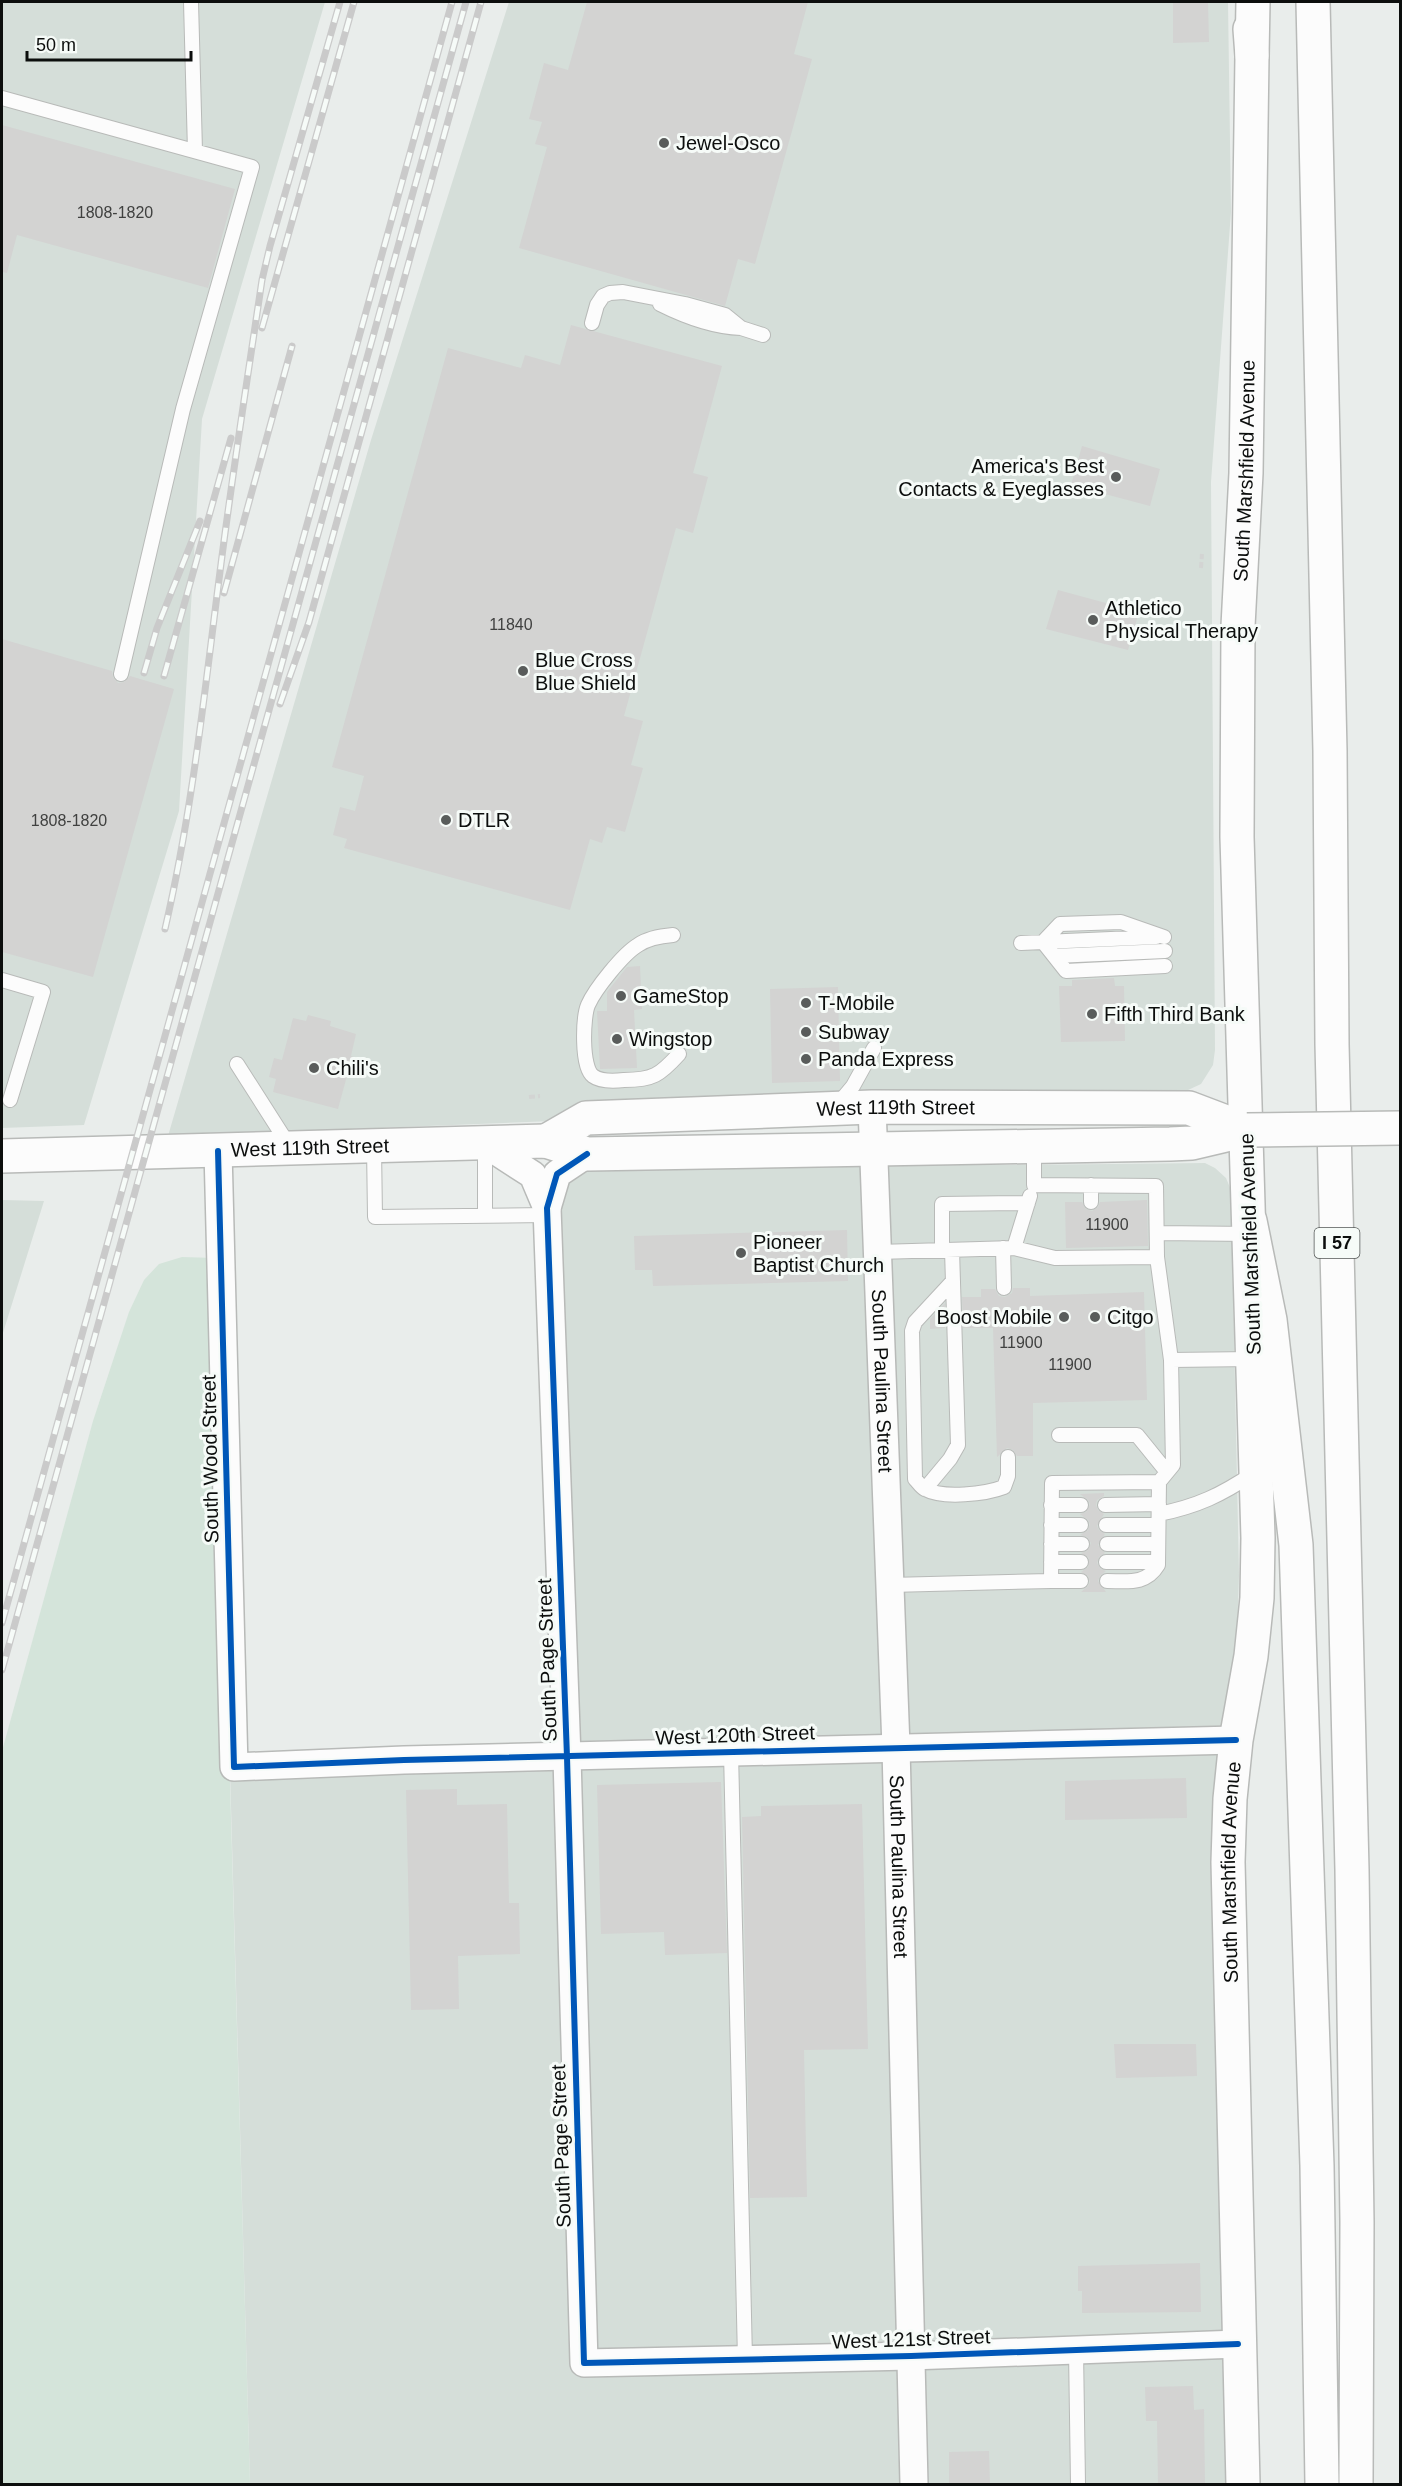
<svg xmlns="http://www.w3.org/2000/svg" width="1402" height="2486" font-family="Arial,sans-serif">
	<style>
		.built { fill: #d5ded9 }
		.green { fill: #d4e4da }
		.building { fill: #d3d3d2 }
		.lines { fill: none; stroke-linecap: round; stroke-linejoin: round }
		.service-casing { stroke: #b8bab8; stroke-width: 16 }
		.minor-casing { stroke: #b8bab8; stroke-width: 30 }
		.tertiary-casing { stroke: #b8bab8; stroke-width: 36 }
		.secondary-casing { stroke: #b8bab8; stroke-width: 36 }
		.motorway-casing { stroke: #b8bab8; stroke-width: 36 }
		.path { stroke: #d3d4d3; stroke-width: 4; stroke-dasharray: 6 3; stroke-linecap: butt }
		.service { stroke: #fcfcfc; stroke-width: 14 }
		.minor { stroke: #fcfcfc; stroke-width: 27 }
		.tertiary { stroke: #fcfcfc; stroke-width: 33 }
		.secondary { stroke: #fcfcfc; stroke-width: 33 }
		.motorway { stroke: #fcfcfc; stroke-width: 33 }
		.rail-casing { stroke: #cacaca; stroke-width: 7 }
		.rail { stroke: #f6fbf8; stroke-width: 4.5; stroke-dasharray: 14; stroke-linecap: butt }
		.tertiary-bridge-casing { stroke: #b8bab8; stroke-width: 36; stroke-linecap: butt }
		.tertiary-bridge { stroke: #fcfcfc; stroke-width: 33 }
		.cycleway-casing { stroke: #f6fbf8; stroke-width: 10 }
		.cycleway { stroke: #0057b8; stroke-width: 6 }
		.poi-dot { fill: #595c5b; stroke: #f6fbf8; stroke-width: 2 }
		.labels { text-anchor: middle; stroke-width: 6; stroke-linejoin: round; paint-order: stroke }
		.number-label { font-size: 16px; fill: #404140 }
		.shield { fill: #f6fbf8; stroke: #525554; stroke-width: 1.5 }
		.shield-label { font-size: 18px; font-weight: bold; fill: #0c0e0d }
		.poi-label { font-size: 20px; fill: #0c0e0d; stroke: #f6fbf8; text-anchor: start }
		.street-label { font-size: 20px; fill: #0c0e0d; stroke: #f6fbf8 }
	</style>
	<rect width="100%" height="100%" fill="#e9edeb"/>
	<path class="built" d="M2,2h323l-123,417 -23,392 -95,314 -82,3z
		M509,2h719l3,210 -20,270 4,568 -2,15 -12,19 -28,13 -1005,39 203,-696z
		M877,1161l129,4 199,-2 10,5 11,10 5,12 8,385 -2,58 -5,38 -2,813h-980l-20,-714 342,-8 -19,-591z
		M2,1200l42,1 -42,135z"/>
	<path class="green" d="M182,1257l33,1 35,1226h-248v-733l91,-330 36,-109 15,-32 15,-16z"/>
	<path class="building" d="M587,2h221l-14,52 18,5 -57,205 -17,-5 -13,47 -206,-58 28,-101 -12,-3 7,-22 -13,-3 15,-56 24,7z
		M1173,2h35l1,40 -36,1z
		M2,125l233,64 -27,99 -191,-53 -10,38 -5,-1z
		M571,325l151,41 -29,107 15,4 -15,56 -17,-5 -52,188 19,5 -12,44 12,3 -18,64 -18,-5 -5,16 -12,-4 -20,71 -226,-62 3,-9 -14,-4 7,-28 15,4 9,-35 -32,-9 116,-419 73,20 4,-13 35,10z
		M1082,446l78,23 -10,37 -79,-21z
		M1058,590l81,22 -11,38 -82,-21z
		M2,639l110,32 1,6 5,6 6,-1 6,-6 44,13 -81,288 -91,-25z
		M640,966l2,43 -8,1 3,58 -37,1 -3,-58h10v-19l20,-25z
		M1114,978l1,8h9l1,55 -64,1 -2,-56h13v-6z
		M838,987l2,94 -68,2 -2,-94z
		M308,1015l23,6 -1,5 26,8 -5,22 8,3 -5,19 -7,-2 -9,33 -65,-17 3,-13 -7,-2 5,-19 8,2 11,-42 13,3z
		M1147,1200l1,46 -82,2 -1,-46h17l4,7 6,2 6,-4 2,-5z
		M847,1230l1,51 -195,5 -1,-16h-17l-1,-34z
		M1013,1288h17v8l114,-4 3,108 -114,3v53h-16l-4,-6 -6,-2 -10,9 -4,-129h-30l-1,-31h19v-8h14l4,7 6,1 7,-4z
		M945,1303v25l-15,1v-10z
		M1104,1493v3l-7,4 -1,5 2,5 6,4 -7,12 2,4 6,4 -7,11 7,8 -6,4 -2,6 4,6 5,2 -6,5 -2,5 8,11h-25l7,-6 2,-4 -2,-6 -7,-4 7,-5 1,-9 -8,-5 6,-2 4,-8 -4,-6 -7,-2 8,-5 2,-6 -2,-4 -8,-6 6,-2 4,-8 -2,-4 -8,-6z
		M1186,1778l1,40 -122,2v-39z
		M721,1782l6,171 -62,2 -1,-23 -63,2 -4,-149z
		M457,1789v16l50,-1 2,99h10l1,51 -62,2 1,53 -48,1 -5,-220z
		M862,1804l6,245 -64,1 3,147 -57,1 -8,-381 19,-1v-10z
		M1114,2044h82l1,32 -81,2z
		M1200,2263l1,49 -119,1v-22h-4v-25z
		M1193,2386l1,24 10,-1 1,75h-47l-1,-63h-11l-1,-34z
		M989,2451l1,33h-41v-32z"/>
	<g class="lines">
		<defs>
			<path id="service" d="M191,2l4,149
				M2,98l250,69 -69,242 -62,265
				M660,304c26,13 52,23 81,24
				M592,323l5,-18 6,-9 7,-3 13,-1 62,12 40,11 16,13 22,7
				M673,935c-12,1 -25,3 -35,10 -15,9 -43,44 -50,60 -5,12 -7,62 5,71 8,6 22,5 31,4 29,0 36,-5 55,-26
				M1164,937l-43,-15 -61,2 -17,18 23,29 99,-5
				M1021,943l135,-6
				M1055,956l110,-5
				M2,980l41,12 -33,108
				M237,1064l53,83
				M838,1104l15,-18 21,-38
				M485,1144v71
				M374,1147l1,70 172,-2
				M1091,1185v17
				M1157,1233l93,1
				M1003,1248l1,40
				M1014,1248l16,-52
				M942,1250v-46l86,-1
				M878,1252l136,-4 41,10 102,-1
				M953,1281l-38,41 -3,9 3,148c3,3 6,8 10,10 18,10 61,5 79,-2l4,-11v-19
				M1171,1360l82,-1
				M1059,1435h78l30,37
				M925,1489l25,-30 8,-14 -6,-195
				M1051,1505h30
				M1105,1505l54,-1
				M1159,1514c39,-8 62,-19 95,-41
				M1051,1525h30
				M1106,1525h52
				M1051,1544h31
				M1107,1544h51
				M1051,1562h30
				M1106,1562h52
				M1051,1581h30
				M1107,1581c21,0 39,4 51,-16l1,-83
				M890,1585l161,-4 1,-98 107,-1 14,-17 -2,-105 -14,-103 -1,-71 -122,-1v-39
				M731,1752l14,607
				M1076,2350l2,134"/>
			<g id="minor">
				<path id="s1" d="M872,1107l24,640 18,737"/>
				<path d="M485,1144l48,31 14,33"/>
				<path d="M218,1151l16,616 170,-7 832,-20"/>
				<path d="M587,1154l-30,20 -10,34 20,549 17,606 327,-7 327,-12"/>
			</g>
			<g id="tertiary">
				<path id="s2" d="M546,1141l40,-23 286,-11 317,1 58,22"/>
				<path id="s3" d="M2,1156l544,-15 41,13 583,-10 22,-1 55,-13"/>
			</g>
			<g id="secondary">
				<path id="s4" d="M1243,2484l-15,-622 2,-63 6,-59 15,-84 6,-58 1,-60 -21,-701 1,-211 8,-153 6,-417 -2,-27"/>
			</g>
			<path id="motorway" d="M1313,2l17,749 2,293 20,826 5,352 -1,262
				M1252,56l1,-54
				M1250,1221l20,99 26,225 21,621 5,318"/>
		</defs>
		<use href="#service" class="service-casing"/>
		<use href="#minor" class="minor-casing"/>
		<use href="#tertiary" class="tertiary-casing"/>
		<use href="#secondary" class="secondary-casing"/>
		<use href="#motorway" class="motorway-casing"/>
		<path class="path" d="M1201,568l1,-14
			M529,1097l11,-1"/>
		<use href="#service" class="service"/>
		<use href="#minor" class="minor"/>
		<use href="#tertiary" class="tertiary"/>
		<use href="#secondary" class="secondary"/>
		<use href="#motorway" class="motorway"/>
		<defs>
			<path id="rail" d="M262,328l92,-326
				M224,593l68,-247
				M144,673l13,-45 43,-107
				M164,676l67,-238
				M280,704l29,-82 172,-620
				M165,929c28,-121 40,-242 56,-365 12,-94 27,-189 41,-284l8,-34 70,-244
				M2,1623l450,-1621
				M2,1670l464,-1668"/>
		</defs>
		<use href="#rail" class="rail-casing"/>
		<use href="#rail" class="rail"/>
		<defs>
			<path id="tertiary-bridge" d="M1247,1130l153,-2"/>
		</defs>
		<use href="#tertiary-bridge" class="tertiary-bridge-casing"/>
		<use href="#tertiary-bridge" class="tertiary-bridge"/>
		<defs>
			<path id="cycleway" d="M218,1151l16,616 170,-7 832,-20
				M587,1154l-30,20 -10,34 20,549 17,606 327,-7 327,-12"/>
		</defs>
		<use href="#cycleway" class="cycleway-casing"/>
		<use href="#cycleway" class="cycleway"/>
	</g>
	<g class="poi-dot">
		<circle cx="664" cy="143" r="6"/>
		<circle cx="1116" cy="477" r="6"/>
		<circle cx="1093" cy="620" r="6"/>
		<circle cx="523" cy="671" r="6"/>
		<circle cx="446" cy="820" r="6"/>
		<circle cx="621" cy="996" r="6"/>
		<circle cx="806" cy="1003" r="6"/>
		<circle cx="1092" cy="1014" r="6"/>
		<circle cx="806" cy="1032" r="6"/>
		<circle cx="617" cy="1039" r="6"/>
		<circle cx="806" cy="1059" r="6"/>
		<circle cx="314" cy="1068" r="6"/>
		<circle cx="741" cy="1253" r="6"/>
		<circle cx="1064" cy="1317" r="6"/>
		<circle cx="1095" cy="1317" r="6"/>
	</g>
	<g class="labels">
		<g class="number-label">
			<text x="115" y="218">1808-1820</text>
			<text x="511" y="630">11840</text>
			<text x="69" y="826">1808-1820</text>
			<text x="1107" y="1230">11900</text>
			<text x="1021" y="1348">11900</text>
			<text x="1070" y="1370">11900</text>
		</g>
		<rect class="shield" x="1314.5" y="1228" width="45" height="30" rx="4.5"/>
		<g class="shield-label">
			<text x="1337" y="1249">I 57</text>
		</g>
		<g class="poi-label">
			<text x="676" y="150">Jewel-Osco</text>
			<text x="1104" y="473" text-anchor="end">America's Best<tspan x="1104" dy="23">Contacts &amp; Eyeglasses</tspan></text>
			<text x="1105" y="615">Athletico<tspan x="1105" dy="23">Physical Therapy</tspan></text>
			<text x="535" y="667">Blue Cross<tspan x="535" dy="23">Blue Shield</tspan></text>
			<text x="458" y="827">DTLR</text>
			<text x="633" y="1003">GameStop</text>
			<text x="818" y="1010">T-Mobile</text>
			<text x="1104" y="1021">Fifth Third Bank</text>
			<text x="818" y="1039">Subway</text>
			<text x="629" y="1046">Wingstop</text>
			<text x="818" y="1066">Panda Express</text>
			<text x="326" y="1075">Chili's</text>
			<text x="753" y="1249">Pioneer<tspan x="753" dy="23">Baptist Church</tspan></text>
			<text x="1052" y="1324" text-anchor="end">Boost Mobile</text>
			<text x="1107" y="1324">Citgo</text>
		</g>
		<g class="street-label">
			<text dy="7" stroke="none"><textPath href="#s4" startOffset="2016">South Marshfield Avenue</textPath></text>
			<text dy="7" stroke="none"><textPath href="#s2" startOffset="356">West 119th Street</textPath></text>
			<text dy="7" stroke="none"><textPath href="#s3" startOffset="308">West 119th Street</textPath></text>
			<text transform="translate(1250 1244) rotate(-92)" y="7">South Marshfield Avenue</text>
			<text dy="7" stroke="none"><textPath href="#s1" startOffset="274">South Paulina Street</textPath></text>
			<text transform="translate(210 1459) rotate(-91)" y="7">South Wood Street</text>
			<text transform="translate(547 1660) rotate(-92)" y="7">South Page Street</text>
			<text transform="translate(735 1735) rotate(-2)" y="7">West 120th Street</text>
			<text dy="7" stroke="none"><textPath href="#s1" startOffset="760">South Paulina Street</textPath></text>
			<text dy="7" stroke="none"><textPath href="#s4" startOffset="612">South Marshfield Avenue</textPath></text>
			<text transform="translate(561 2146) rotate(-92)" y="7">South Page Street</text>
			<text transform="translate(911 2339) rotate(-2)" y="7">West 121st Street</text>
		</g>
	</g>
	<rect width="1402" height="2486" fill="none" stroke="#0c0e0d" stroke-width="6"/>
	<path d="M27 51v9h164v-9" fill="none" stroke="#0c0e0d" stroke-width="3"/>
	<text x="36" y="51" font-size="18" fill="#0c0e0d" stroke="#f6fbf8" stroke-width="4.5" paint-order="stroke">50 m</text>
</svg>
